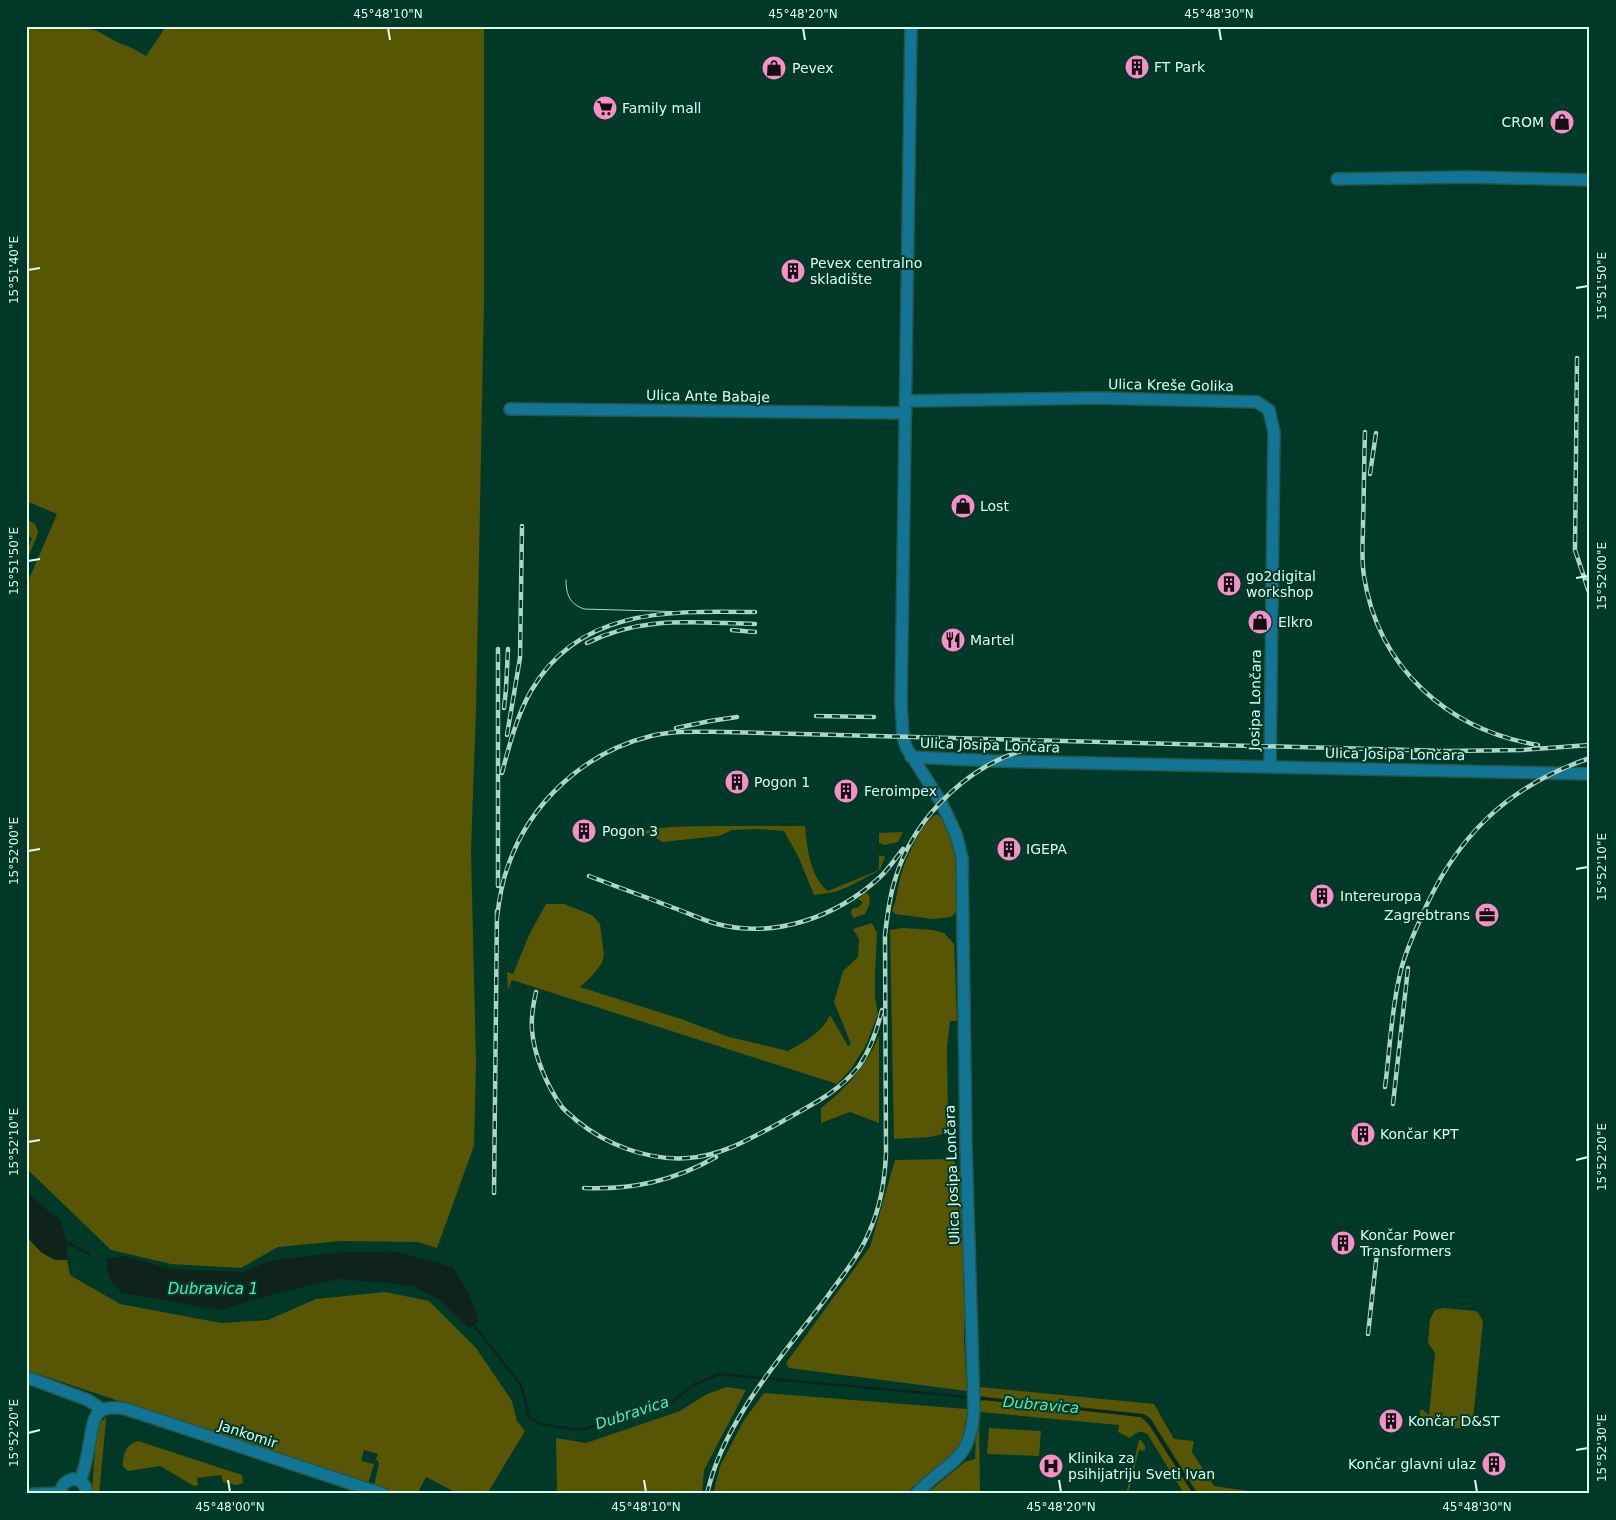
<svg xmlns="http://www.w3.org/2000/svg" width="1616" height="1520" font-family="'DejaVu Sans',sans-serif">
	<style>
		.green { fill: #585505 }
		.water { fill: #0f231b }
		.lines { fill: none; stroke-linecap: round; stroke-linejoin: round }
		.stream { stroke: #0f231b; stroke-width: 2.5 }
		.minor-casing { stroke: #235848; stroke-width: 14 }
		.minor { stroke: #127596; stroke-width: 11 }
		.tram { stroke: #add4c4; stroke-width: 1 }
		.rail-casing { stroke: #add4c4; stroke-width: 4.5 }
		.rail { stroke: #003928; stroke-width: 2.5; stroke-dasharray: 8; stroke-linecap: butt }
		.ticks { fill: none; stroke: #dbfdee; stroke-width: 2 }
		.labels { text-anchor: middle; stroke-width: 4; stroke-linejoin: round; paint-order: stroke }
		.poi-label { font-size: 14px; fill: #dbfdee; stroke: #003928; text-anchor: start }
		.street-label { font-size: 14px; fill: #dbfdee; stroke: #003928 }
		.water-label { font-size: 15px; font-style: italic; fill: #50eab7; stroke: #003928 }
		.neatline { fill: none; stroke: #dbfdee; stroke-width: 2 }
		.ticks-label { font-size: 12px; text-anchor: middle; fill: #dbfdee }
	</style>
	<rect width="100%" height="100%" fill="#003928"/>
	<path class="green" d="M26,26h48l23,5 22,12 13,5 14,8 19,-28 -2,-2h321v275l-8,410 -5,140 5,211 -2,84 -37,102 -19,-6 -77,-1 -63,6 -37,21 -70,-4 -60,-14 -85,-82v-582l31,-72 -31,-13z
		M26,519l9,5 3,7 -1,5 -11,26v-9l6,-15 -6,-3z
		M937,814l9,9 6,10 5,22 1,21 -1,35 -6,6 -18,2 -38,-5 -3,-4c5,-10 5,-20 8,-31 4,-17 21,-57 37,-65z
		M713,826h92c2,22 5,51 23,65l51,-21v-15l6,2 -5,13 -30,16 -15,6 -21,3 -15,-37 -15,-27 -25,-2 -27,1 -13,6 -57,6 -12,-9 -29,8c28,-17 61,-14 92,-15z
		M903,832l-5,10 -13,3 -6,-2v-10z
		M866,892c7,8 3,14 -1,22l-12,4 -2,-6 1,-3 7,-2 4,-5 -5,-3z
		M546,904h18l28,11 8,9 4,31 -2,8 -11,14 -11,10 101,32 48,18 59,14c16,-9 34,-18 42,-36l18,31 3,-2 -17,-42 9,-31 15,-14 1,-18 -6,-10 19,-6 5,10 -2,41v23l3,17 -12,31 -15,24 -14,15 -325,-104 -4,10 -1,-18 6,2 17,-41z
		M903,928l30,2 11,3 10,11 3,77h-7l-3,26 1,78 -5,9 -13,3 -36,2 -4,-209z
		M879,1036v87l-29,-11 -29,11v-15c26,-20 45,-42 58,-72z
		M949,1159c8,3 9,7 11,15l2,70 4,29 -2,67 3,51 -178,-23 -3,-5 84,-116 25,-87z
		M26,1236l15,16 14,8h12l3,15 50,29 101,19 47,-3 48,-21 69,-7 44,9 47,47 36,53 5,20 8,10 -38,63h-28l-33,-17 -9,17h-21l-22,-8 5,-23 -3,-4 2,-5 -14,-4 -3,11 13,3 -6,20 -342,-114z
		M1443,1308l33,3 3,3 4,7 -10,99 -7,8c-8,1 -34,0 -41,-4 -5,-3 -5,-9 -5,-14h3l6,5 6,-62 -7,-10 2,-24 5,-9z
		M977,1384l3,3 174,17 20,35 20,2 -2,11 22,34 55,8h-71l-47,-75 -7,-5 -158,-17 -6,-1v-4l-3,-1z
		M727,1387l19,3 -42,80 -2,24h-145l-1,-56 30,5 94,-32 27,-17z
		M764,1393l203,16c-1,10 -2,21 -5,31 -6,18 -42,37 -56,54h-193l7,-28 24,-46z
		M986,1400l155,17 8,8 44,69h-9l-36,-59c-7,-6 -12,-3 -18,3l-12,-6 1,-7 -140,-13 1,82h-54l39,-32 10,-3 2,-54h3v-4z
		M105,1418l1,2 -7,74h-7l4,-62 2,-7z
		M989,1428l52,3 -2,25 -52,-2z
		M1139,1440h2l4,6v5l-6,-1 -11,44h-2z
		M138,1441l104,34 1,7 -2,2 -5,1 -13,-3 -2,-7 -24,3 1,7 -4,1 -34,-20 -32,5 -5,-5c0,-12 2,-21 15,-25z"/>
	<path class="water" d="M26,1190l22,21 12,8 7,24v17h-12l-14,-8 -15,-16z
		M339,1252h57l56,15c12,17 22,34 26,55l-9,6 -28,-27 -26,-15 -18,-2 -59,-5 -64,15 -54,16 -98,-17c-10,-11 -17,-19 -15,-34l17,-3 46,13 73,3 26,-11z"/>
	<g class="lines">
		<path class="stream" d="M66,1242l23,12
			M473,1324l47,60 4,10 5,23 11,7 40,6 43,-12 37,-15 13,-2 21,-16 25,-11 250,23
			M977,1398l167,18 4,3 47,75"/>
		<defs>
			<path id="minor" d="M911,26l-10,677 2,34 3,10 35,55 15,32 6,24 4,289 8,261c-3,56 -25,51 -58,86
				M1337,179l132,-2 121,3
				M906,401l192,-3 123,3 36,1 12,8 5,22 -4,334
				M510,409l396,4
				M911,757l86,4 593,13
				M26,1377l62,23 15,10
				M80,1481c5,-12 7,-23 9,-35 5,-27 3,-43 37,-37l257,85
				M33,1494l27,-1
				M60,1494c1,-8 5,-13 13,-15 9,1 13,6 14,15"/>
		</defs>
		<use href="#minor" class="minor-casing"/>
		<use href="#minor" class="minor"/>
		<path class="tram" d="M566,580c0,15 4,24 18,29l104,3"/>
		<defs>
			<path id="rail" d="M1577,358l-2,192 15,45
				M1365,432c-1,30 -1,60 -2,91 0,17 -2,35 1,53 14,92 84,154 174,169
				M1370,474l6,-41
				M732,630l23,2
				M587,643c56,-28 107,-20 168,-19
				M504,708l2,-19 2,-40
				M816,716l58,1
				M676,728l34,-7 27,-4
				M507,735l13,-77 2,-132
				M502,773c7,-27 15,-58 29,-82 48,-84 140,-80 224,-79
				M589,876c28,11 57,21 85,32 14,5 29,12 43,16 58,15 119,-7 162,-46 9,-8 16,-19 24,-29
				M498,886v-237
				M497,918c2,-18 5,-36 11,-52 22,-64 77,-114 143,-130 24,-6 51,-4 75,-4l721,19 74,-1 69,-5
				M536,992c-3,13 -5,25 -4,38 2,26 15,56 30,77 4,5 10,9 14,13 30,25 73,41 112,38 35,-2 65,-21 95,-37 28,-16 56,-29 76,-55 12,-17 18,-36 23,-56
				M1385,1087c5,-37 6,-76 15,-113 4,-19 12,-36 20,-54 34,-81 85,-133 170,-162
				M1393,1104l15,-136
				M584,1188c48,2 90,-7 132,-31
				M494,1193l3,-282
				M1368,1334l9,-81
				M707,1494c16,-73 76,-139 120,-197 15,-21 33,-42 43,-67 11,-25 15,-51 16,-77l-1,-218c2,-18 4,-35 9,-52 19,-69 83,-128 153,-138"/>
		</defs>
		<use href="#rail" class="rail-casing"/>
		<use href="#rail" class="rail"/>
	</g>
	<path class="ticks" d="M388,28l2,12M803,28l2,12M1219,28l2,12M28,270l12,-2M1576,288l12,-2M28,561l12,-2M1576,578l12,-2M28,851l12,-2M1576,869l12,-2M28,1142l12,-2M1576,1160l12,-3M28,1433l12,-3M1576,1450l12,-2M228,1480l2,12M644,1480l2,12M1059,1480l2,12M1475,1480l2,12"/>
	<defs>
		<symbol id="building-disc" viewBox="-11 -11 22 22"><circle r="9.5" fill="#f98fc9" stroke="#003928"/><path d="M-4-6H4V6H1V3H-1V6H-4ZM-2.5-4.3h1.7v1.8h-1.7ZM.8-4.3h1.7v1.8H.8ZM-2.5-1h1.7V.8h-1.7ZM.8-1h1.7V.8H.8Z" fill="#111"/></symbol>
		<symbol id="shop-disc" viewBox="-11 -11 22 22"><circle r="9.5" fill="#f98fc9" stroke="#003928"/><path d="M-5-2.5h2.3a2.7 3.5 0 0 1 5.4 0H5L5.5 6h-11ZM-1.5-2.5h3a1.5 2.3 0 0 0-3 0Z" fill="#111"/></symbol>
		<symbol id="supermarket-disc" viewBox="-11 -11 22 22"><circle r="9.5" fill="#f98fc9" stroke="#003928"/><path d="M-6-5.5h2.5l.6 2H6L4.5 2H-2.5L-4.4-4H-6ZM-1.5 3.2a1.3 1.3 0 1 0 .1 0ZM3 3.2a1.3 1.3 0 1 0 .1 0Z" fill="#111"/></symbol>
		<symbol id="restaurant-disc" viewBox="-11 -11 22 22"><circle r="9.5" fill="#f98fc9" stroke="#003928"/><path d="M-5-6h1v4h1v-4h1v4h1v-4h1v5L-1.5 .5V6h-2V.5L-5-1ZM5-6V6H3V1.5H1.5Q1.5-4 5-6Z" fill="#111"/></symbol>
		<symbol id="office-disc" viewBox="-11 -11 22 22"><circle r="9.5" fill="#f98fc9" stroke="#003928"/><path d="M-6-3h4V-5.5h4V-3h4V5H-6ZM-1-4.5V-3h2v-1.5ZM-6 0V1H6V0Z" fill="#111"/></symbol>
		<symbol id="hospital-disc" viewBox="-11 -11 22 22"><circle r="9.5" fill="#f98fc9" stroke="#003928"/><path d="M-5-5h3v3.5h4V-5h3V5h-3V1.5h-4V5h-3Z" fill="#111"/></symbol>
	</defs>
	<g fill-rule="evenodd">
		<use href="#building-disc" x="1123" y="53" width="28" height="28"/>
		<use href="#shop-disc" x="760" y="54" width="28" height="28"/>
		<use href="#supermarket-disc" x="591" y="94" width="28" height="28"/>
		<use href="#shop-disc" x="1548" y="108" width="28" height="28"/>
		<use href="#building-disc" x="779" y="257" width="28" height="28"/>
		<use href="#shop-disc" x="949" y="492" width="28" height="28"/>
		<use href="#building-disc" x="1215" y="570" width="28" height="28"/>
		<use href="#shop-disc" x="1246" y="608" width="28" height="28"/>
		<use href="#restaurant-disc" x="939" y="626" width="28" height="28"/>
		<use href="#building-disc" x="723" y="768" width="28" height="28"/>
		<use href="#building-disc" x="832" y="777" width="28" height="28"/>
		<use href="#building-disc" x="570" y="817" width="28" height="28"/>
		<use href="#building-disc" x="995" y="835" width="28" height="28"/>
		<use href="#building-disc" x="1308" y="882" width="28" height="28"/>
		<use href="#office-disc" x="1473" y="901" width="28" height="28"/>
		<use href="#building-disc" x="1349" y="1120" width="28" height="28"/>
		<use href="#building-disc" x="1329" y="1229" width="28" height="28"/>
		<use href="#building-disc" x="1377" y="1407" width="28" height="28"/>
		<use href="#building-disc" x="1480" y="1450" width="28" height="28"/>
		<use href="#hospital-disc" x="1037" y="1452" width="28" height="28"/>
	</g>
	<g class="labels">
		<g class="poi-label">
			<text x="1154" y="72">FT Park</text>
			<text x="792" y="73">Pevex</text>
			<text x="622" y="113">Family mall</text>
			<text x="1544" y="127" text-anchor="end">CROM</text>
			<text x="810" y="268">Pevex centralno<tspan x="810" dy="16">skladište</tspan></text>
			<text x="980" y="511">Lost</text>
			<text x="1246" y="581">go2digital<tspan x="1246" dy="16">workshop</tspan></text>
			<text x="1278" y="627">Elkro</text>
			<text x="970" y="645">Martel</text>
			<text x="754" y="787">Pogon 1</text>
			<text x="864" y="796">Feroimpex</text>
			<text x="602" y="836">Pogon 3</text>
			<text x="1026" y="854">IGEPA</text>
			<text x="1340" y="901">Intereuropa</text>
			<text x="1470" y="920" text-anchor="end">Zagrebtrans</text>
			<text x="1380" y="1139">Končar KPT</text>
			<text x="1360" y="1240">Končar Power<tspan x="1360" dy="16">Transformers</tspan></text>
			<text x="1408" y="1426">Končar D&amp;ST</text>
			<text x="1068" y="1463">Klinika za<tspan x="1068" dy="16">psihijatriju Sveti Ivan</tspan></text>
			<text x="1476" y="1469" text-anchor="end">Končar glavni ulaz</text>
		</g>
		<g class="street-label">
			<text transform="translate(1171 385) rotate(1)" y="5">Ulica Kreše Golika</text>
			<text transform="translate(708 396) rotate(1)" y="5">Ulica Ante Babaje</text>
			<text transform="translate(1255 700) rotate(-89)" y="5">Josipa Lončara</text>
			<text transform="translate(990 745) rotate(2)" y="5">Ulica Josipa Lončara</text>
			<text transform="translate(1395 754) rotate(1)" y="5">Ulica Josipa Lončara</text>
			<text transform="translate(952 1175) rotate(-92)" y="5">Ulica Josipa Lončara</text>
			<text transform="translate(248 1434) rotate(18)" y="5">Jankomir</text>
		</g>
		<g class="water-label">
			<text x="213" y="1294">Dubravica 1</text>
			<text transform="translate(1041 1405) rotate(5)" y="5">Dubravica</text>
			<text transform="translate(632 1413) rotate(-18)" y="5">Dubravica</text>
		</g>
	</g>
	<rect width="1616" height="1520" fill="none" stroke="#003928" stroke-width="55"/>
	<rect x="28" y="28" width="1560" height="1464" class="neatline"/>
	<g class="ticks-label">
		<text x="388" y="18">45°48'10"N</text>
		<text x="803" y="18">45°48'20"N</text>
		<text x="1219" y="18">45°48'30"N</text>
		<text transform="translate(14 270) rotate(-90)" y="4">15°51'40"E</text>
		<text transform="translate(1602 286) rotate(-90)" y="4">15°51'50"E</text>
		<text transform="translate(14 561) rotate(-90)" y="4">15°51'50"E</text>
		<text transform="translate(1602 576) rotate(-90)" y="4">15°52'00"E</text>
		<text transform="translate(14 851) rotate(-90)" y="4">15°52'00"E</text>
		<text transform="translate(1602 867) rotate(-90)" y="4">15°52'10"E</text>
		<text transform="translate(14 1142) rotate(-90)" y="4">15°52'10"E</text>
		<text transform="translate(1602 1157) rotate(-90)" y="4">15°52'20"E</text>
		<text transform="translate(14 1433) rotate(-90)" y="4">15°52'20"E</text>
		<text transform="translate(1602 1448) rotate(-90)" y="4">15°52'30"E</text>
		<text x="230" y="1511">45°48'00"N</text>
		<text x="646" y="1511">45°48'10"N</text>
		<text x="1061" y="1511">45°48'20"N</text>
		<text x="1477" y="1511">45°48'30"N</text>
	</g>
</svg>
